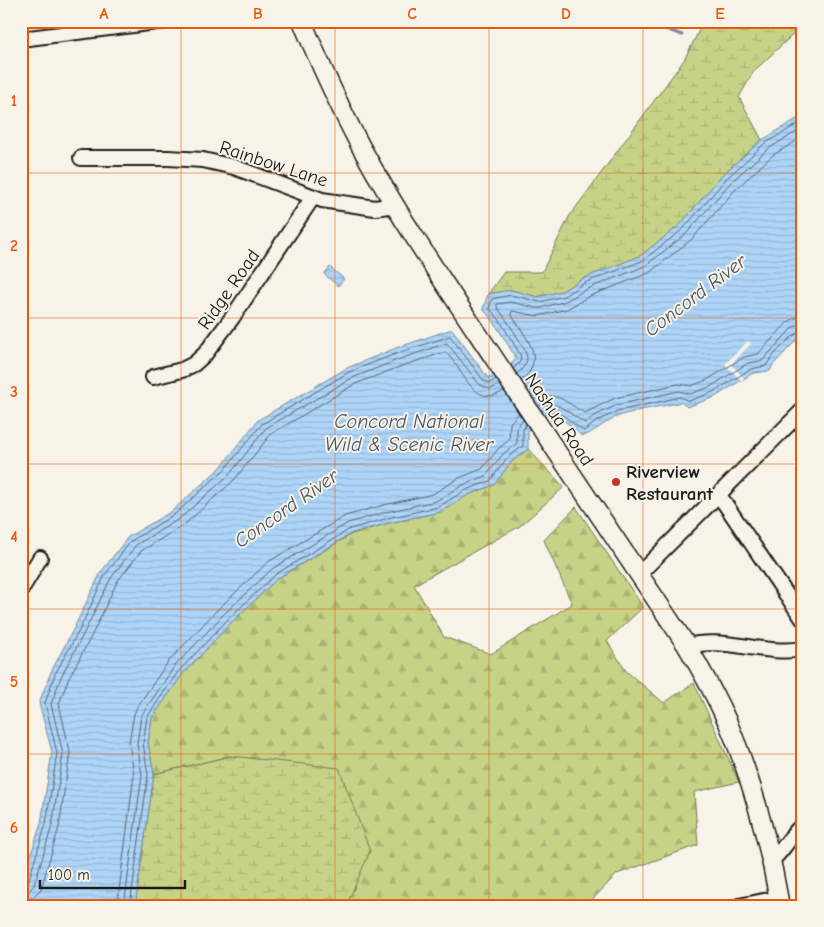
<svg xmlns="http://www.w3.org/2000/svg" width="824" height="927" font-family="'Comic Neue',sans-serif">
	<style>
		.forest { fill: url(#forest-firs); stroke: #717852 }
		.wetland { fill: url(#wetland-marsh); stroke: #717852 }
		.water { fill: url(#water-rules); stroke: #748ba0 }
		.pier { fill: #f7f3e8 }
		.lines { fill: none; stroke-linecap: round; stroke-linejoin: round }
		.shore { stroke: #566674; stroke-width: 1 }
		.stream { stroke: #748ba0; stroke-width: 3 }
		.minor-casing { stroke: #1c1c1c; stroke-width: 18 }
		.major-casing { stroke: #1c1c1c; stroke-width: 21 }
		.minor { stroke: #f7f3e8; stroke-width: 14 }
		.major { stroke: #f7f3e8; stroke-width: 18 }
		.grid { fill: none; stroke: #e8590c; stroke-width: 1; stroke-opacity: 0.55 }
		.poi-dot { fill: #c8321e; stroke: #f7f3e8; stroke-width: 2 }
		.labels { text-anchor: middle; stroke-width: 4; stroke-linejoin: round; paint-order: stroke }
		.street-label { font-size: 19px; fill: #1c1c1c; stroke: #f7f3e8 }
		.poi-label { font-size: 19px; font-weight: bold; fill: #1c1c1c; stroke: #f7f3e8; text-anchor: start }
		.water-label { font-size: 20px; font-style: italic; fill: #48545e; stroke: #f7f3e8 }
		.neatline { fill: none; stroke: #e8590c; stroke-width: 2 }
		.grid-label { font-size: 16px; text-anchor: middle; font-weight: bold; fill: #e8590c }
	</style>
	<defs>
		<pattern id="forest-firs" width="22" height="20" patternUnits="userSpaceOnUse" patternTransform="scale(1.25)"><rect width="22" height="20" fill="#c6d387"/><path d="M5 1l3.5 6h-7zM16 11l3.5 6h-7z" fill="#aab574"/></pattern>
		<pattern id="wetland-marsh" width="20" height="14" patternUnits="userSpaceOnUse" patternTransform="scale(1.25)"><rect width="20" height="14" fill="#c6d387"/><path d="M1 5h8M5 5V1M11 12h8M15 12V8" fill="none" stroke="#aab574"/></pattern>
		<pattern id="water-rules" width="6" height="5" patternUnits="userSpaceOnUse" patternTransform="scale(1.25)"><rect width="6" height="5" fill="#aed5f8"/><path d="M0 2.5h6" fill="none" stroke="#95b6d4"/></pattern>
	</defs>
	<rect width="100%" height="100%" fill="#f7f3e8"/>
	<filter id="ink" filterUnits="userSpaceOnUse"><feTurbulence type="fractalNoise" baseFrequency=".02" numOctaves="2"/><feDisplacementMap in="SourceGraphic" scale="10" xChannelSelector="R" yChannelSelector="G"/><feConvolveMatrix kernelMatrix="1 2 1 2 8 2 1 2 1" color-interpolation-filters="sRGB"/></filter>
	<g filter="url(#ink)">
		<path class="forest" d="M528,449l36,38 -44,39 -106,59 30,52 47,17 81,-50 -28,-64 32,-33 67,100 -36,34 19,30 38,32 30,-20 45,99 -45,10 4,53 -81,29 -31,32h-254l17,-4 -118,-146 -77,18 -6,-31 4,-25 30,-43 49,-52 47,-45 74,-44 37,-11 51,-11 28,-17 26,-10 17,-23z"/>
		<path class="wetland" d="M704,21h99v4l-49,46 -15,26 23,43 -40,35 -42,50 -40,31 -58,23 -20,12 -24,6 -27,-7 -23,4 16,-22h38l27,-55 115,-157z
			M231,756l108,12 31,83 -22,51 -16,4h-197l19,-132z"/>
		<path class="water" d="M803,115v218l-30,32 -3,6 -17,2 -38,24 -28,10 -6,-5c-20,5 -42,7 -62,14 -12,4 -28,19 -37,20 -9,-7 -26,-27 -39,-20 -5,2 -11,10 -15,14v19l-17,13 -17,23 -26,10 -28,17 -51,11 -37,10 -74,45 -47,45 -49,52 -30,43 -4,25 6,31 -19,132h-114v-20l20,-63 11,-71 -13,-49 12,-31 24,-46 26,-54 27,-35 44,-26 49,-44 37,-47 89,-52 49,-20 56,-19 36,49 23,-13 5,-7 -22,-36 -11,-13 5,-15 23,-4 27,7 24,-6 20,-12 58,-23 40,-31 42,-50 40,-35z
			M330,267l14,12 -6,7 -14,-12z"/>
		<path class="pier" d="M748,341l3,3 -20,20 13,14 -2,3 -17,-17z"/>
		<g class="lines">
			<path class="shore" d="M513,369l7,-7 1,-6 -22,-37 -10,-11 3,-9 19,-4 29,7 24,-6 20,-13 58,-22 41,-32 43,-50 38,-35 39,-23
				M517,374c4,-4 10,-9 10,-16 0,-9 -24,-43 -30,-51v-3l14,-2 25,6h5l25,-7 21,-12 58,-23 42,-33 43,-50 38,-34 35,-21
				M521,381c27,-23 4,-44 -10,-67l1,-3 26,5 29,-7 23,-13 59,-23 43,-34 44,-50 37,-34 30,-18
				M534,399c23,-10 33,5 51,14l30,-15 63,-14 13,2 16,-6 37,-23 14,-3 30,-32 7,-4 8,-1
				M538,406c21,-7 31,8 47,17l9,-7 23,-11 62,-14 11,3 20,-7 38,-24 14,-2 31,-34 10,-3
				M541,411c20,-3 28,11 43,20l13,-10 21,-10 62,-14 9,4 24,-9 38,-23 15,-3c5,-9 27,-34 37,-35
				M21,886l5,-1 2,-3 18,-58 11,-71 -12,-50 10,-29 25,-45 25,-54 26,-34 44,-27 49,-44 38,-46 87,-52 49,-19 52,-17 34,45 6,2 6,-4
				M21,893l8,-2 5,-6 18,-59 11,-72 -12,-50 10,-27 24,-46 26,-53 25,-33 43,-26 50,-44 37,-47 86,-50 48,-19 47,-16 33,42 10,4 10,-4
				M21,900l12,-3 8,-8 18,-62 11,-75 -11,-48 9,-24 24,-45 25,-53 24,-31 43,-26 50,-45 37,-46 84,-50 47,-18 43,-14c19,16 27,58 59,39
				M117,906l17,-131 -5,-33 5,-28 3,-7 31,-45 50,-53 50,-47 77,-46 39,-11 49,-11 26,-16 23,-9 16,-20 11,-9 1,-17 9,-10
				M124,906l18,-131 -5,-31 4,-28 33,-49 49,-52 49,-46 76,-46 38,-11 50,-11 27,-16 23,-9 17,-22 14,-11v-16l6,-8
				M130,906l18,-131 -5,-32 4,-26 31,-45 50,-53 48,-45 74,-45 38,-11 50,-11 28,-17 24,-9 17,-23 16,-12v-16l3,-6"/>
			<path class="stream" d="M644,21l38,14"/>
			<defs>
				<path id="minor" d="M21,39l144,-18
					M81,158h87l35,2 31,7 88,33 53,8 20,-3
					M153,377l29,-7 12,-6 11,-10 27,-36 81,-121
					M719,495l84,124
					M639,574l164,-164
					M21,590l19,-32
					M687,646c38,-10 77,10 116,3
					M771,861c13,-11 19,-26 32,-36
					M739,906l40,-8"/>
				<path id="major" d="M302,21c18,43 37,85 59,126 40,73 87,142 133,211 64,96 129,192 193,288 15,25 29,51 41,77 25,59 41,120 52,183"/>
			</defs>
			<use href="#minor" class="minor-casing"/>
			<use href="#major" class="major-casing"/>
			<use href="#minor" class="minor"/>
			<use href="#major" class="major"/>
		</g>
	</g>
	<path class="grid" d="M181,21v885M335,21v885M489,21v885M643,21v885M21,173h782M21,318h782M21,464h782M21,609h782M21,754h782"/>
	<circle class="poi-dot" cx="616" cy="482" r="5"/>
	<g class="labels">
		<g class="street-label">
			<text transform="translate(274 163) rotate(18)" y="7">Rainbow Lane</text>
			<text transform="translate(228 289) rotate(-55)" y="7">Ridge Road</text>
			<text transform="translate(560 419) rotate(56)" y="7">Nashua Road</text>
		</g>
		<g class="poi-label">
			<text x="626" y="478">Riverview<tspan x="626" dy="22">Restaurant</tspan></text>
		</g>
		<g class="water-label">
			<text transform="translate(695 295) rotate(-37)" y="7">Concord River</text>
			<text x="409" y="428">Concord National<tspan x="409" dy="23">Wild &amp; Scenic River</tspan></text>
			<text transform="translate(286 508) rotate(-35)" y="7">Concord River</text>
		</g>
	</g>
	<rect width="824" height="927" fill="none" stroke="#f7f3e8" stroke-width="55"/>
	<path d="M40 880v8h145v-8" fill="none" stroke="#1c1c1c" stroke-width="2.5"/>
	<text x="48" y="880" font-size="15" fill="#1c1c1c" stroke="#f7f3e8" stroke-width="4" paint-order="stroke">100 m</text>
	<rect x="28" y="28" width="768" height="872" class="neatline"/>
	<g class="grid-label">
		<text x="104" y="19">A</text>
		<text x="258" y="19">B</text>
		<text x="412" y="19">C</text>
		<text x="566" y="19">D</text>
		<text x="720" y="19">E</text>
		<text x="14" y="106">1</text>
		<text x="14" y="251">2</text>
		<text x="14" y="397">3</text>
		<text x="14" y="542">4</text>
		<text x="14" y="687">5</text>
		<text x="14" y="833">6</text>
	</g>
</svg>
